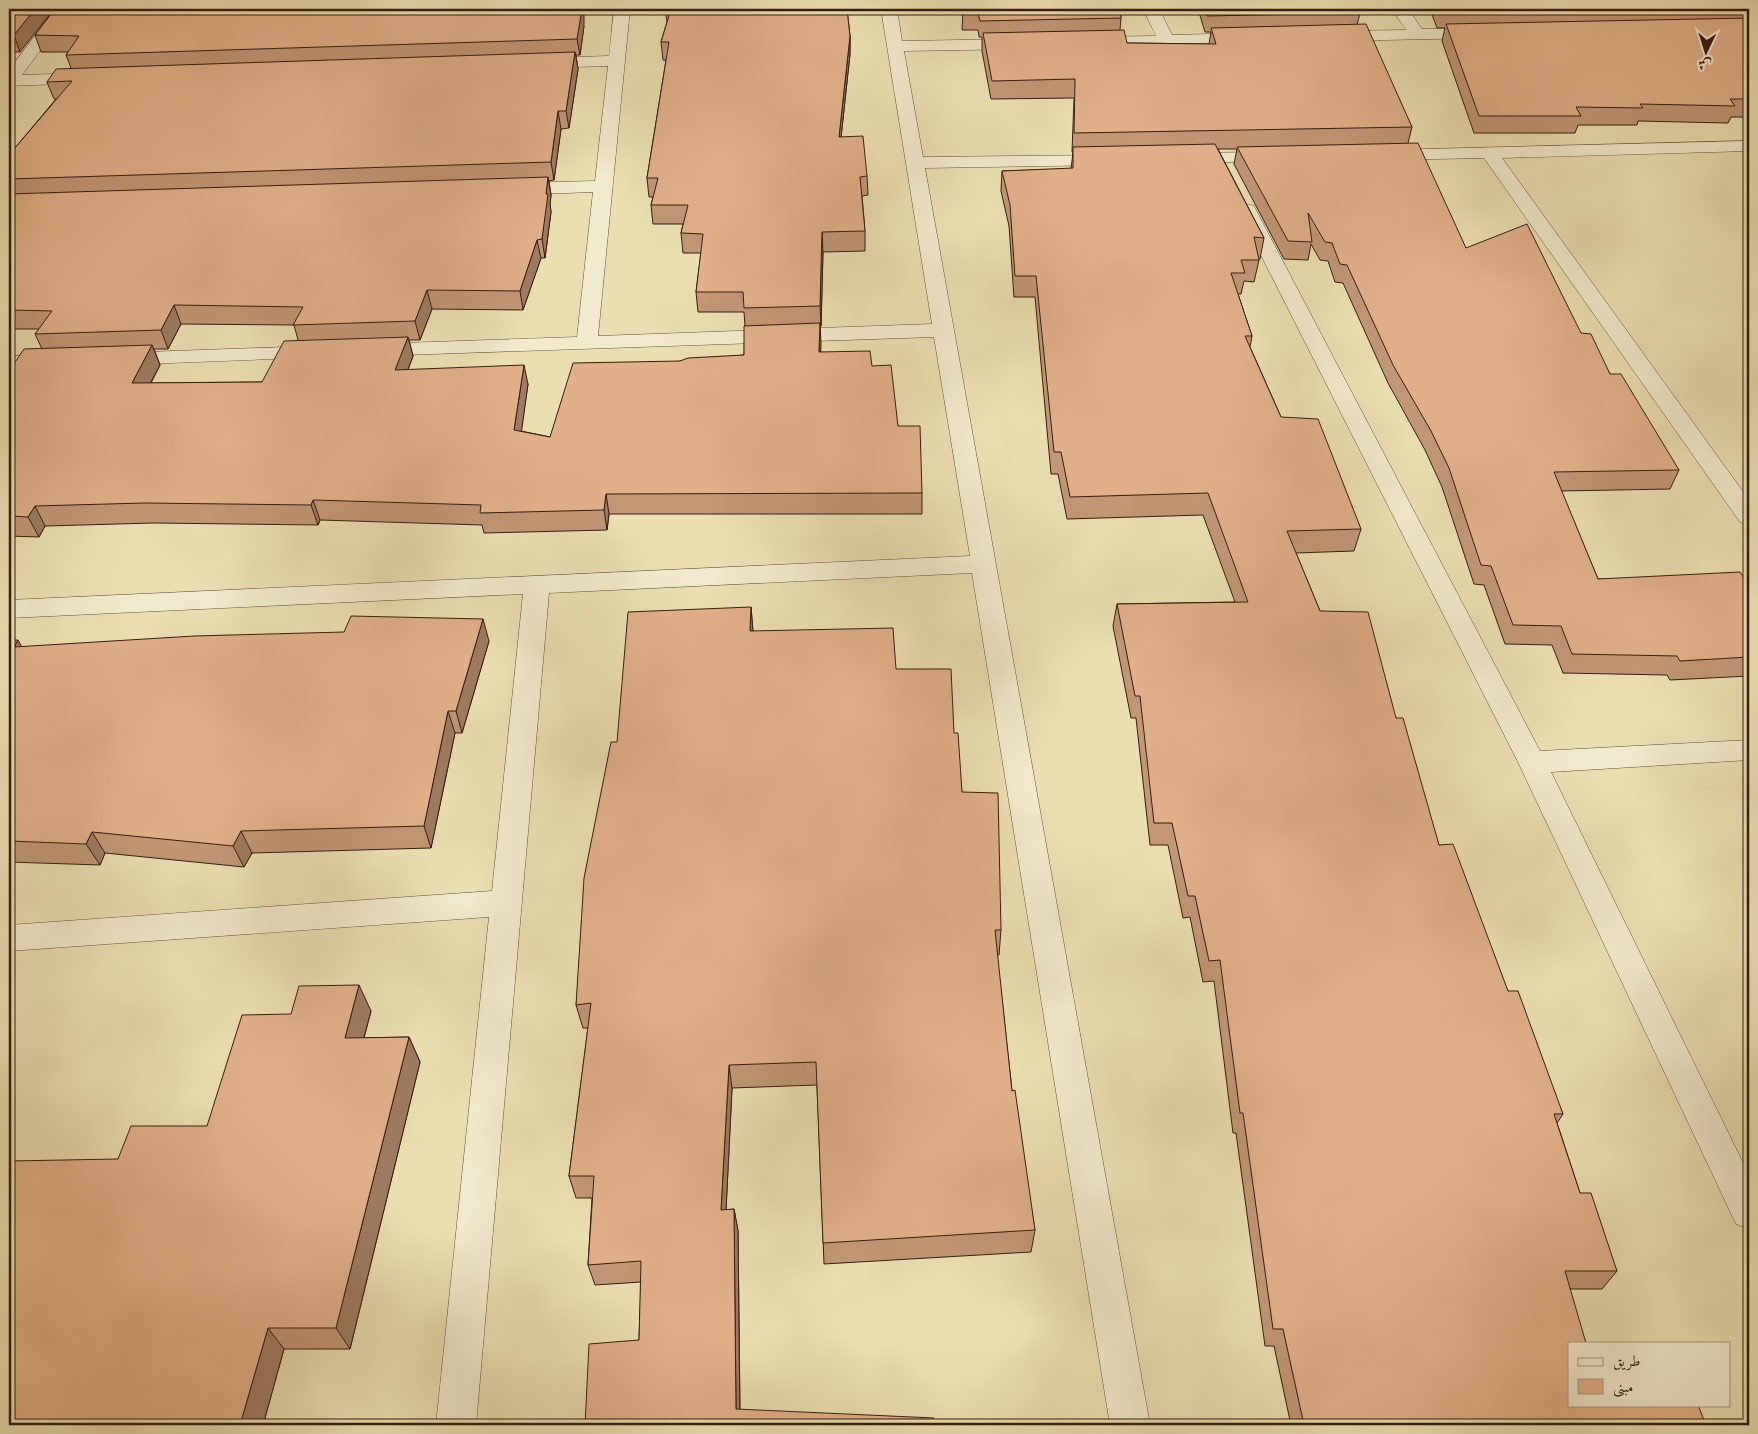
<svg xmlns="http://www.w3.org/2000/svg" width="1758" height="1434" font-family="Vollkorn,Amiri,serif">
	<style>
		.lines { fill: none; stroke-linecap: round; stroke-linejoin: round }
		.minor-casing { stroke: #634d3a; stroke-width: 1 }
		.minor { fill: #f2eacc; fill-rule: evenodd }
		.wall { fill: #c29776; stroke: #361c12; fill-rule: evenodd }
		.shaded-wall { fill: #9e7b60; stroke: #361c12 }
		.building { fill: #e1b089; stroke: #361c12 }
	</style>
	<rect width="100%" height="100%" fill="#ebdfb1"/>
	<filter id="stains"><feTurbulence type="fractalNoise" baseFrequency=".004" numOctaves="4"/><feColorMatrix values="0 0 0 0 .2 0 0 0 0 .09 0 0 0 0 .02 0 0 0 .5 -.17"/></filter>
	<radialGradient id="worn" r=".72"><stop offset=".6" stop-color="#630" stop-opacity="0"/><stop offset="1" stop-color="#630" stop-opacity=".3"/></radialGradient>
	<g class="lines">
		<defs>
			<path id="minor" d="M55,9h16l-49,66 63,-2 6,1 2,4 -2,4 -6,1 -76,3v-16z
				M614,9h16l-32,327 334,-12 -51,-315h16l5,32 117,-2 8,5 -8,5 -115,2 19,106 186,-2 6,1 3,4 -3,4 -6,1 -184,3 225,1257h-40l-138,-852 -423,20 -73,832h-40l53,-508 -480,34v-26l483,-34 31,-297 -514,24v-18l961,-44 -36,-219 -561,19 -8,-1 -3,-5 3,-5 8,-1 204,-7 16,-145 -81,3 -7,-2 -2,-4 2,-4 7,-2 83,-2 13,-115 -68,2 -8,-5 8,-5 69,-2z
				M1143,9h16l13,26 75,-2 8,5 -8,5 -157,4 -8,-5 8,-5 66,-1z
				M1392,9h16l14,20 59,-1 8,5 -8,5 -146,3 -8,-5 8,-5 71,-1z
				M1749,141v10l-247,7 247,342v25l-9,-3 -256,-364 -97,2 -6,-1 -3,-4 3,-4 6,-1z
				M1271,152l6,1 3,4 -3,4 -93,2 -6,-1 -3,-4 3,-4 6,-1z
				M1247,204l7,2 2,4 284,541 209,-11v20l-198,12 198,403v54l-13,-5 -218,-462 -280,-552 2,-4z
				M315,346l8,1 3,5 -3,5 -204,8 -8,-1 -3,-5 3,-5 8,-1z
				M53,355l8,1 3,5 -3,5 -52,2v-12z"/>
		</defs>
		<use href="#minor" class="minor-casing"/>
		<use href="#minor" class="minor"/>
	</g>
	<path class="wall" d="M9,9l11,43h-11z
		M665,9h182l3,27v18l-9,83 26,39 1,19 -6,1 3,35v20l-42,1 -2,74h-1v26l52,14 26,60 24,67v21h-313l-2,16 -123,3 -2,-8 -162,-5 -2,5 -165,-2 -108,3 -6,11 -30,-1v-165l33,-22 -7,-15 4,-5h-30v-174l47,-56h-2l-7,-17 24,-14 -5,-13 2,-3h-27l-6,-17 549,-9 -4,29h-4l2,14 -9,59 -8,1 -7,51 -5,1 2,14 -1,9 1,8 -6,46h-4l-18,52 -91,-1 -12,31h-11l4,16 -5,14 120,14 -7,47 29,6 130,-76 64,-6 1,-29 -1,-14h-46l-2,-20 5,-39h-18l-2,-20 2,-9h-30l-2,-19 2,-8h-4l-2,-19 19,-118h-3l-2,-18 6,-20zM181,324l113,1 4,15 -36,42 -111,1 9,-18 -6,-16h14z
		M963,9h157l1,9 -1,12 7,13 82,1 2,-12h-6l-7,-23h160l2,4 -3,12 55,102 -4,16 58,105 115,85 98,137 -9,19 -109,2 37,88 151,7v90l-79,4 -3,-5 -104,-2 -11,-28 -47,-1 -21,-59 -10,-1 -32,-97 -17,-37 -37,-67 -45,-100 -8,-1 -7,-21 -8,-1 -9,-16 -3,16 -24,-1 -50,-95 3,-15h-19l46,89 -4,21h-2l1,1 -5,22 -10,-1 -3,13h-3l14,42 -2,11 31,70 80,112 -7,22 -58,2 24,58 76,107 43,127 69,146 55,123 -6,9 23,70 37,78 -15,18h-32l-1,116 137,20h-415l-17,-79h-9l-29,-213h-3l-19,-152 -11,1 -13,-65 -7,1 -15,-73h-18l-14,-127h-5l-18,-92 4,-22 118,-2 -32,-87 -136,4 -9,-45h-7l-16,-177h-21l-5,-71 -8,-35 1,-20 69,-2 2,-17h-1l2,-54 -83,1 -9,-48v-14h-3l-1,-7h-16z
		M1430,9h319v108h-18l-3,6 -90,-2 -1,4h-59l-3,8h-101l-32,-92 3,-13h-8z
		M751,607l2,24 143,38 58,64 8,59 39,138 -2,25h-2l15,136 23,139 -4,22 -207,12 -7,-179 -85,3 -6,122 8,-1 4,22 2,178 -155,16 54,-85 2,-58 -46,3 -7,-20 4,-67h-16l-7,-22 19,-148h-5l-7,-23 41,-263z
		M9,640l13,7 467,-6 -27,92h-7l-24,115 -179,5 -8,14 -139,-14 -5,12 -91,-3z
		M371,1011l-7,27 45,-1 11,25 -70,287h-66l-21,76h-254l109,-266 89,-33 84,-112z"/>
	<path class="shaded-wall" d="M35,9h19l-34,43 -6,-17z
		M582,9h2v17l-4,29 -3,-16z
		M850,36v18l-11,102v-19z
		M575,52l3,17 -9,59 -3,-17z
		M558,111l3,18 -7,51 -3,-18z
		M548,177l3,18 -1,9 1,8 -6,46 -3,-19 4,-45z
		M822,232l1,20 -2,74 -1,-20z
		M537,240l4,18 -18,52 -3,-19z
		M427,290l5,19 -12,31 -5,-19z
		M174,305l7,19 -13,25 -7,-19z
		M820,323l1,20 -1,29 -1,-20z
		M408,337l5,19 -13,34 -5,-20z
		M152,345l8,20 -20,37 -8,-19z
		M524,365l4,19 -9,66 -5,-20z
		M606,494l3,20 -2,16 -3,-20z
		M313,500l7,20 -2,5 -7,-20z
		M35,506l10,20 -6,11 -11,-20z
		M751,607l2,25 -3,-1z
		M483,619l6,22 -27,92 -6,-22z
		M18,640l12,22 -16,-15z
		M448,711l7,22 -24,115 -7,-22z
		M241,831l11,22 -8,14 -11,-21z
		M92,832l13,21 -5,12 -14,-21z
		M359,985l12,26 -14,52 -12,-25z
		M409,1037l11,25 -70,287 -14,-21z
		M729,1065l3,23 -7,143 -4,-21z
		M734,1209l4,22 2,194 -4,-16z
		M268,1328l16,21 -21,76h-23z"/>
	<path class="building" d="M9,9h26l-21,26h-5z
		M55,9h527l-5,30 -511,16 13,-19 -44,-1z
		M671,9h176l3,27 -11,101 24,-1 4,40 -7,1 5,54 -43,1 -2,74 -76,2 -1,-16h-47l7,-58 -22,-1 7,-28h-37l7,-27h-11l22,-136h-8z
		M963,9h157l1,9 -141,3 -2,-8 -15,1z
		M1205,9h153l2,4 -153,3z
		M1440,9h120l-119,2z
		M1749,18v81h-19l5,7 -95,-2 3,4 -67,-1 5,9h-102l-33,-92z
		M1366,24l46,103 -338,6 1,-54 -83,2 -9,-48 141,-3 3,13 89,1 -5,-16z
		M575,52l-9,59h-8l-7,51 -542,17v-18l4,-5h-4v-1l63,-74 -25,1 9,-13z
		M1418,143l48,105 61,-24 54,109 10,1 19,40h11l58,96 -125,2 44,107 142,-7 9,14v71l-69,4 -3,-5 -105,-2 -11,-28 -48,-1 -22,-59 -10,-1 -32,-97 -18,-37 -38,-66 -46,-100 -7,-1 -8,-21 -7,-1 -17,-29 4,29 -24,-1 -51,-94z
		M1215,144l49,94 -10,-1 5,23h-18l4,13h-14l21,63h-7l36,81 37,2 43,110 -74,2 33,80 48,1 28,106h7l36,127 14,-1 55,147h10l45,123h-9l26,79h11l26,78h-52l21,72h-17v62h129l8,20h-402l-21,-96h-10l-30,-216h-3l-20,-153 -11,1 -14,-65h-7l-16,-73h-18l-14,-127h-5l-18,-92 131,-2 -40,-109 -138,4 -9,-45h-7l-18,-176h-21l-5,-71 -8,-34 71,-3v-21z
		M548,177l-2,17h2l-6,45 -5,1 -17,51 -93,-1 -12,31 -122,4 10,-18 -129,-2 -13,25 -126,4 17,-23 -43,-1v-116z
		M820,323l-1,29 51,-1 2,15 19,-1 7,61h22l2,67 -316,1 -2,16 -124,3 1,-8 -168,-5 -2,5 -167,-2 -109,3 -7,11 -19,-1v-145l15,-22 128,-4 -20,38 130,-1 22,-41 124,-4 -13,33 129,-5 -10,65 36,7 23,-74 107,-2 8,-3 56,-3v-29z
		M751,607l-1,24 143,-3 3,41h55l3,64h4l4,59 36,1 3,137h-6l17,161 3,-1 20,140 -212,13 -7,-181 -87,3 -8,145 13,-1 2,200 198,9v7h-349l4,-81 50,-4 2,-79 -53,4 6,-89h-25l22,-173 -15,2 8,-127 27,-136h6l11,-130z
		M351,616l132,3 -27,92h-8l-24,115 -183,5 -8,15 -141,-14 -6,12 -77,-3v-201h9l-4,7 180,-11 150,-4z
		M359,985l-14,53 64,-1 -73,291h-68l-28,97h-231v-264l109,-2 13,-33h76l35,-111 49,-1 8,-28z"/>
	<rect width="1758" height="1434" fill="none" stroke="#ebdfb1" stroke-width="30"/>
	<rect x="10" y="10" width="1738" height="1414" fill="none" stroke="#361c12" stroke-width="2.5"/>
	<rect x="15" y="15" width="1728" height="1404" fill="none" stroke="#361c12"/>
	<rect x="1568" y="1342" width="162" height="65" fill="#f2eacc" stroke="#a79882"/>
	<rect x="1578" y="1358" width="25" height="8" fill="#f2eacc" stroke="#a79882"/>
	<text x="1613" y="1366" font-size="15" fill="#361c12">طريق</text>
	<rect x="1578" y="1379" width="25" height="15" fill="#e1b089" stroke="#a79882"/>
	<text x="1613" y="1392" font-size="15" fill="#361c12">مبنى</text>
	<g transform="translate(1706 52) rotate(184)" stroke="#f2eacc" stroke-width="4" paint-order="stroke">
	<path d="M0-4L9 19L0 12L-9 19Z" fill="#361c12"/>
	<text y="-8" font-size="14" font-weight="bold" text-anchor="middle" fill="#361c12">ش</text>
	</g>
	<rect width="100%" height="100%" filter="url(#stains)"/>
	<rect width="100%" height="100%" fill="url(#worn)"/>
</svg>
